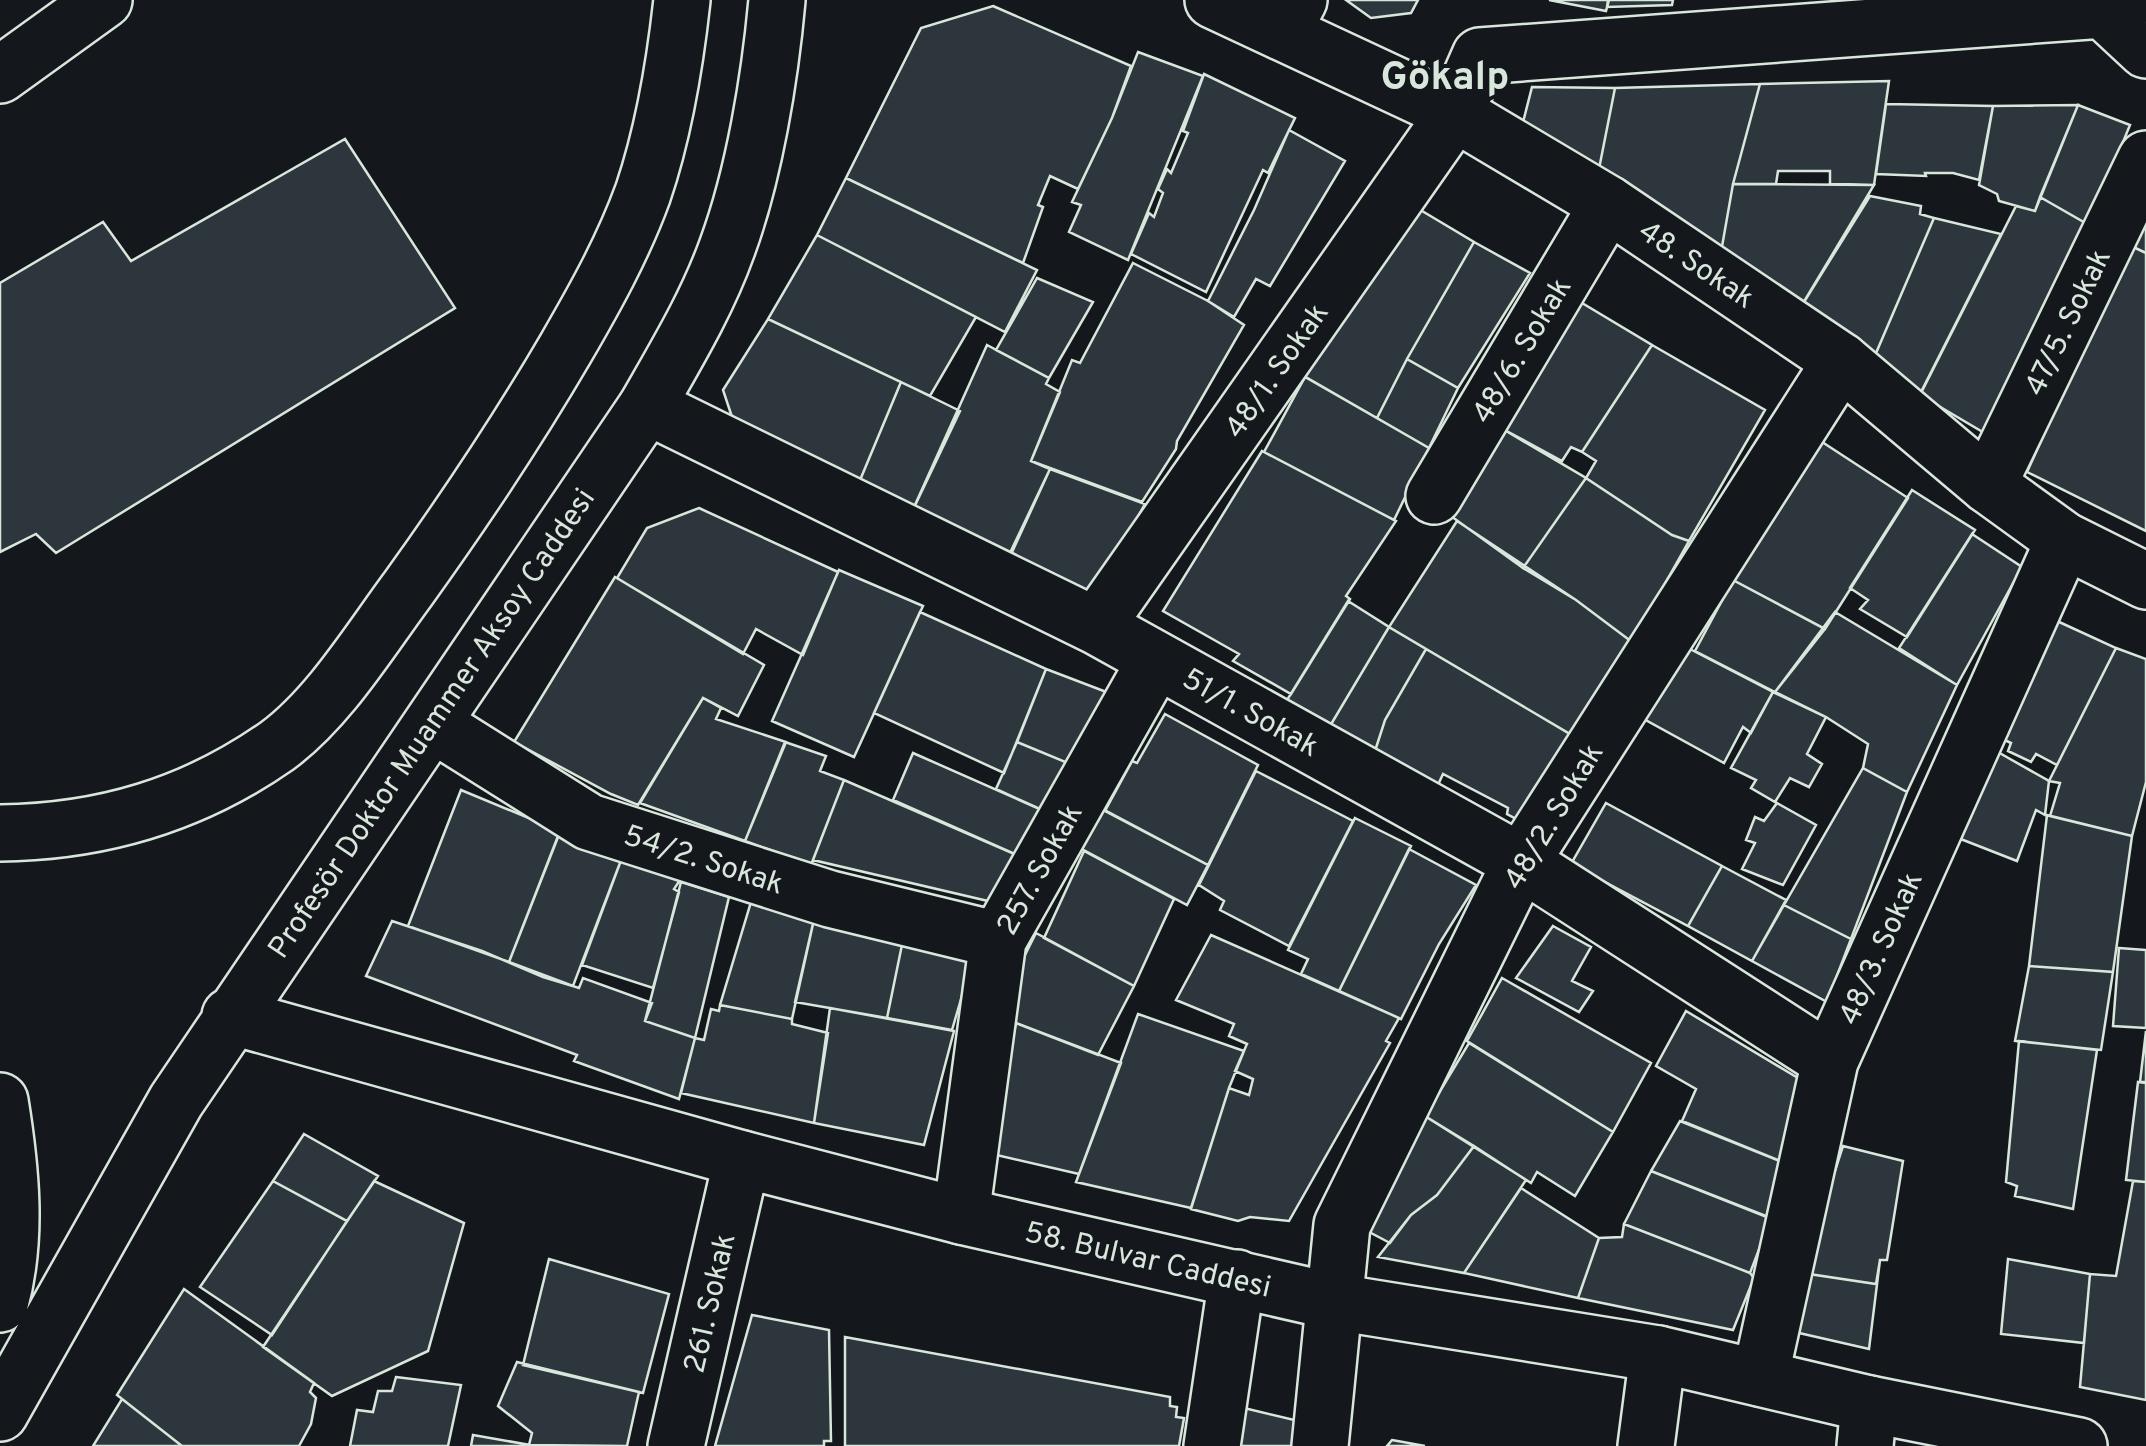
<svg xmlns="http://www.w3.org/2000/svg" width="2146" height="1446" font-family="Overpass,sans-serif">
	<style>
		.building { fill: #2c363c; stroke: #d8e6dc; stroke-width: 2.5 }
		.lines { fill: none; stroke-linecap: round; stroke-linejoin: round }
		.minor-casing { stroke: #d8e6dc; stroke-width: 60 }
		.secondary-casing { stroke: #d8e6dc; stroke-width: 60 }
		.minor { stroke: #14181c; stroke-width: 55 }
		.secondary { stroke: #14181c; stroke-width: 55 }
		.labels { text-anchor: middle; stroke-width: 8; stroke-linejoin: round; paint-order: stroke }
		.street-label { font-size: 30px; fill: #d8e6dc; stroke: #14181c }
		.district-label { font-size: 40px; font-weight: bold; fill: #d8e6dc; stroke: #14181c }
	</style>
	<rect width="100%" height="100%" fill="#14181c"/>
	<path class="building" d="M1346,0h72l-7,13 -40,5z
		M1549,0h60l-3,11z
		M1608,0h65l-1,5 -65,2z
		M993,6l138,60 -19,52 -34,71 -28,-13 -12,29 5,2 -20,56 -177,-85 75,-150z
		M1138,52l65,24 -75,184 -59,-28 12,-27 -9,-3 40,-84z
		M1204,74l91,44 -27,55 -5,-3 -57,122 -75,-38 18,-41 5,4 9,-24 -5,-4 9,-20 4,4 17,-40 -5,-2z
		M1889,81l-15,104 -44,-1v-13h-52l-2,13h-43l27,-100z
		M1760,84l-27,100 -13,74 -123,-79 18,-91z
		M1532,87l83,1 -18,91 -77,-45z
		M1886,104l107,2 -14,74 -26,-7h-28l1,3 -50,-2z
		M2078,105l52,20 -41,100 -49,-28z
		M2078,105l-43,106 -36,-10 -2,-7 -18,-9 14,-79z
		M1289,130l56,31 -75,125 -14,-7 -22,38 -26,-16 46,-91z
		M345,139l110,169 -399,245 -20,-19 -36,18v-269l103,-61 28,39z
		M846,178l191,92 -32,62 -188,-97z
		M1733,184l141,1 -75,125 -79,-52z
		M1870,196l51,10 -1,8 14,4 -61,142 -74,-50z
		M2040,197l54,31 -96,213 -78,-46 96,-189 19,5z
		M1407,202l67,40 -67,117 -30,59 -73,-42z
		M2146,210v43l-17,-8z
		M1934,218l67,16 -80,158 -48,-32z
		M817,235l159,82 -46,79 -162,-77z
		M1474,242l56,31 -72,115 -51,-29z
		M2129,245l17,8v278l-119,-59z
		M1133,263l75,38 36,24 -67,116 -1,8 -34,53 -111,-41 41,-101 8,3z
		M1037,278l56,24 -44,76 -53,-28z
		M1572,297l80,48 -70,107 -11,-5 -9,14 -61,-33z
		M768,319l133,63 -43,103 -123,-59 -12,-36z
		M987,345l62,33 -3,6 14,8 -29,69 19,8 -41,86 -99,-39z
		M1652,345l113,65 -76,131 -17,-6 -86,-57 10,-17 -14,-9z
		M1407,359l51,29 -29,60 -52,-30z
		M1305,377l124,71 -35,72 -130,-68z
		M901,382l59,29 -50,105 -52,-31z
		M1501,428l85,50 -63,90 -75,-54z
		M1816,438l92,60 -83,131 -92,-49z
		M1262,451l134,70 -50,75 4,3 -59,95 -58,-33 6,-7 -76,-43z
		M1050,469l95,35 -57,102 -80,-45z
		M1586,478l86,57 17,6 -57,101 -56,-42 -53,-32z
		M1912,490l63,40 -68,107 -47,-28 8,-9 -18,-12z
		M699,508l139,64 -35,83 -47,-26 -13,25 -126,-76 30,-50z
		M1457,521l119,79 56,42 -57,95 -186,-110z
		M1972,534l50,33 -65,118 -58,-37z
		M839,570l84,36 -69,151 -82,-36z
		M615,577l149,88 -26,51 -35,-18 -65,107 -27,-11 -97,-52z
		M1733,580l92,49 -50,63 -80,-41z
		M1348,601l41,26 -59,99 -43,-26z
		M920,612l126,57 -42,104 -130,-60z
		M1835,612l122,73 -50,107 -44,-24 5,-24 -42,-27 -51,-25z
		M2057,621l59,27 -59,117 -21,-11 -5,8 -23,-11 3,-8 -15,-7z
		M1389,627l37,22 -41,71 -10,31 -45,-25z
		M1686,647l87,45 -22,41 -8,-6 -19,36 -82,-45z
		M2116,648l30,11v123l-14,54 -82,-20 10,-33 -11,-2z
		M1426,649l149,88 -53,85 -15,-8 1,-6 -65,-34 -6,13 -62,-36 10,-31z
		M1046,669l63,24 -34,73 -58,-24z
		M1773,692l53,25 -19,37 15,10 -13,23 -19,-9 -15,24 -24,-14 5,-8 -25,-12z
		M703,698l18,10 -5,11 70,23 -41,99 -105,-38z
		M1165,714l93,51 -50,100 -103,-54 27,-50 5,2z
		M785,742l41,14 -6,15 24,9 -33,85 -66,-24z
		M1017,742l58,24 -24,48 -55,-25z
		M1996,751l53,30 -4,34 -9,-5 -19,51 -64,-25z
		M913,753l138,61 -25,45 -133,-59z
		M1863,768l44,24 -56,147 -67,-34z
		M1256,771l97,50 -64,125 -69,-36 4,-9 -25,-16z
		M844,780l182,79 -21,46 -192,-45z
		M461,790l99,41 -51,131 -101,-36z
		M1606,803l116,63 -34,60 -117,-62z
		M1777,803l39,22 -33,60 -41,-16 13,-26 -9,-3 9,-23 9,4z
		M1099,807l109,58 -21,40 -109,-58z
		M2047,815l85,21 -19,136 -84,-6z
		M1355,818l56,28 -72,145 -38,-17 7,-15 -20,-9z
		M560,832l63,23 -50,131 -64,-24z
		M1409,849l67,36 -37,59 -38,75 -62,-28z
		M1084,851l90,48 -40,87 -90,-48z
		M623,855l57,25 -6,9 5,3 -26,96 -71,-23z
		M1722,866l64,34 -34,61 -64,-35z
		M681,882l48,15 -34,141 -50,-17z
		M751,902l64,13 -23,104 -72,-14z
		M1784,905l67,34 -24,63 -75,-41z
		M815,915l89,20 -17,83 -92,-16z
		M392,921l90,30 61,26 36,11 4,-10 69,25 -7,18 50,17 -16,61 -105,-38 3,-6 -211,-79z
		M1553,926l38,21 -19,34 21,10 -14,21 -63,-34z
		M1036,933l98,53 -36,69 -103,-40z
		M904,935l72,13 -24,82 -65,-12z
		M1211,935l188,83 -13,23 4,2 -101,178 -39,-4 -12,4 -47,-12 38,-121 20,7 4,-16 -18,-8 12,-27 -18,-8 5,-12 -58,-24z
		M2119,948l27,2v78l-33,-2z
		M2029,966l84,6 -12,78 -86,-9z
		M1502,978l149,85 -38,69 -146,-91z
		M720,1005l72,14v5l36,9 -14,90 -133,-30 14,-55 9,2 7,-31 8,2z
		M830,1008l124,23 -30,114 -110,-22z
		M1686,1011l122,73 -23,79 -103,-42 14,-32 -40,-23z
		M1138,1014l106,37 -15,37 -38,120 -115,-26z
		M1016,1023l105,40 -42,111 -91,-21z
		M2146,1031v51h-6z
		M2019,1041l78,9 -24,159 -58,-13 2,-10 -11,-4z
		M1469,1043l144,89 -38,64 -38,-24 -6,11 -106,-67z
		M2138,1082l8,1v99l-20,-2z
		M1425,1116l49,30 -37,49 -26,20 -21,28 -34,-18z
		M1680,1121l112,45 -20,53 -121,-48z
		M304,1134l74,42 -31,45 -74,-40z
		M1474,1146l52,34 -62,93 -86,-16 33,-42 26,-20z
		M1843,1146l60,15 -16,99h-7l-4,24 -74,-11z
		M1651,1171l120,47 -21,55 -126,-49z
		M273,1181l74,40 -75,114 -72,-48z
		M374,1181l90,42 -36,128 -96,45 -69,-49z
		M2133,1181l13,1v218l-66,-13 10,-113 26,2z
		M1521,1188l78,50 -21,60 -114,-25z
		M1624,1224l126,49 4,5 -21,52 -155,-32 21,-60 23,-1z
		M549,1259l120,35 -26,99 -120,-28z
		M2008,1259l82,15 -6,69 -83,-9z
		M1880,1260l-11,89 -83,-19 16,-57 74,11z
		M184,1289l130,94 -4,9 6,6 -5,26 -12,22h-117l-65,-51z
		M752,1315l77,15 2,111h-7v5h-109z
		M845,1337l325,60v9l7,1 -1,10 8,1 -5,28h-334z
		M517,1362l122,30 -12,54 -98,-1 3,-12 -34,-27z
		M396,1377l65,8 -13,61h-98l7,-36 16,2 5,-21h14z
		M122,1399l60,47h-89z
		M1244,1408l67,16 -3,22h-69z
		M473,1435l63,11h-65z
		M1392,1440l33,6h-38z"/>
	<g class="lines">
		<defs>
			<path id="minor" d="M2101,0l2,10 43,40
				M1282,32l17,-32
				M647,406l449,220 425,236 309,199
				M1988,485l158,-326
				M1434,496l174,-292
				M1096,626l359,-513 25,-57 623,-46 27,-10
				M433,724l156,98 241,77 168,41
				M961,1216l37,-276 158,-280
				M1760,1378l70,-317 234,-521
				M676,1446l66,-287
				M1212,1446l25,-168
				M1320,1446l22,-221 179,-363 320,-501
				M1646,1446l12,-92
				M1865,1446l4,-42"/>
			<path id="secondary" d="M1213,0l242,113 153,91 233,157 147,124 76,55 82,41
				M0,75l104,-75
				M0,833c102,-1 193,-28 277,-87 52,-38 93,-106 131,-157 56,-78 109,-157 158,-241 29,-50 57,-100 77,-155 21,-62 32,-129 39,-193
				M230,1016l512,143 219,57 375,86 322,52 211,50 210,42
				M0,1101c11,68 18,137 0,203
				M0,1413l176,-312 471,-695c29,-51 60,-102 80,-158 27,-73 43,-170 50,-248"/>
		</defs>
		<use href="#minor" class="minor-casing"/>
		<use href="#secondary" class="secondary-casing"/>
		<use href="#minor" class="minor"/>
		<use href="#secondary" class="secondary"/>
	</g>
	<g class="labels">
		<g class="street-label">
			<text transform="translate(1697 264) rotate(34)" y="10">48. Sokak</text>
			<text transform="translate(2067 322) rotate(-64)" y="10">47/5. Sokak</text>
			<text transform="translate(1521 350) rotate(-59)" y="10">48/6. Sokak</text>
			<text transform="translate(1276 370) rotate(-55)" y="10">48/1. Sokak</text>
			<text transform="translate(1251 712) rotate(29)" y="10">51/1. Sokak</text>
			<text transform="translate(431 723) rotate(-56)" y="10">Profesör Doktor Muammer Aksoy Caddesi</text>
			<text transform="translate(1553 816) rotate(-59)" y="10">48/2. Sokak</text>
			<text transform="translate(704 859) rotate(18)" y="10">54/2. Sokak</text>
			<text transform="translate(1039 869) rotate(-61)" y="10">257. Sokak</text>
			<text transform="translate(1880 948) rotate(-66)" y="10">48/3. Sokak</text>
			<text transform="translate(1148 1259) rotate(13)" y="10">58. Bulvar Caddesi</text>
			<text transform="translate(709 1303) rotate(-77)" y="10">261. Sokak</text>
		</g>
		<g class="district-label">
			<text x="1445" y="89">Gökalp</text>
		</g>
	</g>
</svg>
